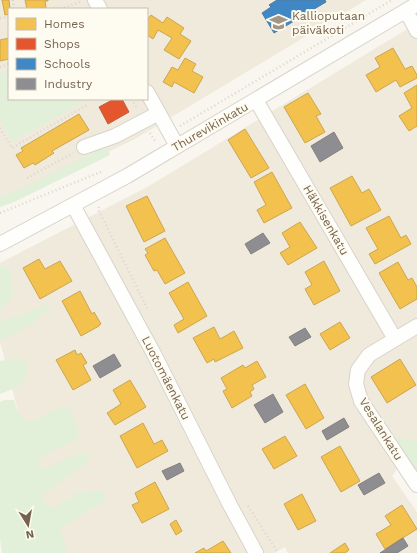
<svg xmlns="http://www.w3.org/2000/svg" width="417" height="553" font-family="'Work Sans',sans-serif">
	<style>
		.residential { fill: #f0eadc; fill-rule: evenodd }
		.green { fill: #e2efd9 }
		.homes { fill: #f2c14e; stroke: #cda54e }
		.shops { fill: #e4572e; stroke: #c35b38 }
		.schools { fill: #3f88c5; stroke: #507da1 }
		.industry { fill: #8d8d92; stroke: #86807e }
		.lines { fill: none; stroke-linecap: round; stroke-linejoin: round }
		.minor-casing { stroke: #d7d3cc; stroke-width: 16 }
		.path { stroke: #dad6d0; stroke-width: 2.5; stroke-dasharray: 1 3; stroke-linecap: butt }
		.minor { stroke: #fefefc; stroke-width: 14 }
		.labels { text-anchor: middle; stroke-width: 4; stroke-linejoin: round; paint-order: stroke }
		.poi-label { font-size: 12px; fill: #76634e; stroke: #fefbf0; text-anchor: start }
		.street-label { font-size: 12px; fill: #76634e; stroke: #fefbf0 }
	</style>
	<rect width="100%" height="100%" fill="#f8f6ee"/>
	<path class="residential" d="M0,0h366l-231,139 -135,65zM9,9h138v90h-138z
		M417,23v424l-7,5 -18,24 25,36v41h-129l-3,-6 -11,6h-219l-55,-211v-79l149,-77z"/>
	<path class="green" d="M9,69v30h74v3l-71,40 -12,-22v-47z
		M104,147h3l3,8 -96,47 -14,5v-10l31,-13z
		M3,266l7,3 3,27 -4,6 -9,7v-42z
		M46,305h5l-1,4 -8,5 -9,10 -33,17v-20l22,-6z
		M18,358l5,2 5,7c-4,18 -11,21 -28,27v-33z
		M5,400h9c12,42 28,9 52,6 8,8 14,22 12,33 -15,7 -33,12 -42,27l6,3c15,-4 32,-18 48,-14l-3,8 -45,32 3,9 9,4 25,-16 22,-2 6,6 -4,6 -43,27 5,14 1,10h-64l-2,-14v-137z
		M399,436l8,4h10v31l-18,-21 -4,-7z"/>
	<path class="homes" d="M2,0h7l1,9h-1v5l-4,1z
		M25,0h23v1h-3l1,7 -19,1z
		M151,15l12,8 4,-6 17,11 -4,6 11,7 -12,18 -15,-9 8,-12 -14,-8 -5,9 -6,-4v-15z
		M9,38v21l-9,2v-21z
		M393,48l12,21 7,-3 5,9v3l-17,9 -4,-7 -20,12 -10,-17 14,-8 -5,-9z
		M185,58l11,6 -4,7 11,6 -9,16 -20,-11 -2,5 -9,-5 9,-15 6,3z
		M417,85v41l-8,5 -10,-15 13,-8 -8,-15z
		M308,93l13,21 -5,2 9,16 -20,11 -21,-36z
		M79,114l10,16 -37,21 2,2 -19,12 -2,-2 -9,5 -8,-13 7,-4 -2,-3z
		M245,129l24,39 -18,10 -23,-38z
		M272,172l20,36 -28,15 -7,-13 9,-5 -12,-23z
		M352,176l10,17 7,-4 12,21 -30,16 -21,-38z
		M147,196l18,35 -21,11 -18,-36z
		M389,216l12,22 5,-3 5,9 -36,20 -6,-10 9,-5 -12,-21z
		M300,222l17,26 -29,17 -8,-12 10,-6 -8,-14z
		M165,238l20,35 -20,11 -8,-14 -3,1 -9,-16 3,-2 -3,-4z
		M39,259l6,10 15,-8 12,20 -32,18 -17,-31z
		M324,261l16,30 -26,14 -9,-16 7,-4 -7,-13z
		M398,262l10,18 4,-2 5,9v12l-17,10 -21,-36z
		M188,282l19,34 -29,17 -4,-8 10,-6 -15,-26z
		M80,291l12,23 2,-2 7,12 -2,1v1l-18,10 -19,-35z
		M340,322l10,16 -20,12 -10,-16z
		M214,327l6,12 14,-8 9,17 -28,14 -1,-3 -7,4 -14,-25z
		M75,350l2,5 4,-2 6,10 -4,2 8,15 -18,10 -17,-30z
		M400,359l16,26 -29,18 -16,-26z
		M257,361l9,16 -14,8 2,4 -4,3 2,4 -20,12 -9,-17 4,-2 -6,-11 22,-13 2,3z
		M130,380l16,27 -31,18 -8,-12 14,-9 -8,-14z
		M305,384l19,34 -18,11 -20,-34z
		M143,423l11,21 8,-4 6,11 -31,17 -17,-32z
		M285,436l12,20 -23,13 -12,-20z
		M340,446l20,35 -19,11 -20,-35z
		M155,482l14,27 -27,14 -10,-18 7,-3 -4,-9z
		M302,494l14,27 -18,9 -14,-26z
		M402,505l15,24 -32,20 -9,-15 15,-9 -6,-9z
		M176,520l6,11 -6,4 -6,-11z
		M223,541l8,12h-36l9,-5 2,3z
		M345,543l4,7 -4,3h-15z"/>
	<path class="shops" d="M114,99h8l7,13 -21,12 -9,-17z"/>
	<path class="schools" d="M277,0h48l1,2 -52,31 -12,-20 9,-6 -2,-2z"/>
	<path class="industry" d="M334,132l9,16 -23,14 -9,-16z
		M263,233l7,10 -19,11 -6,-10z
		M305,328l6,9 -16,9 -6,-9z
		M114,354l7,12 -21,12 -7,-12z
		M273,394l10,18 -18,11 -11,-18z
		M344,418l5,9 -22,13 -5,-9z
		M180,463l4,8 -17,9 -5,-9z
		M379,473l6,10 -21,12 -6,-10z
		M403,538l5,8 -11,7h-17z"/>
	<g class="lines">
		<defs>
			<path id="minor" d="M95,0l5,9
				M406,11l11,20
				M147,92l30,54
				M256,100l139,239
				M84,147l31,-11 44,-23
				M73,205l81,149 76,151 26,48
				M0,244l127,-68 290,-172
				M417,326l-48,29 -11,15 -2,14 5,17 56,84"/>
		</defs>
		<use href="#minor" class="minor-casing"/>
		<path class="path" d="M13,0l1,9
			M56,9l10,-2 16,-6
			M0,18l9,-1
			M0,67l9,-3
			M132,99l5,10
			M180,126l212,-126
			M0,128l12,20 75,-43
			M150,133l5,8
			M27,178l46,-25
			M99,207l-1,2 50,101
			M0,213l103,-42
			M248,506l30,47"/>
		<use href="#minor" class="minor"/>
	</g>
	<defs>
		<symbol id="school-bare" viewBox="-9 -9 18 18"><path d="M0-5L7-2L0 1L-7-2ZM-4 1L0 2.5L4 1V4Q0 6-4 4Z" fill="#a49686" stroke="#fefbf0" stroke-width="2.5" paint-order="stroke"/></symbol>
	</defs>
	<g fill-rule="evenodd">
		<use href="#school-bare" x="266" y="10" width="25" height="25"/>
	</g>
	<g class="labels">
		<g class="poi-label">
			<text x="292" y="20">Kallioputaan<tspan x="292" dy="14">päiväkoti</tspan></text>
		</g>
		<g class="street-label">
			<text transform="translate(210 127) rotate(-30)" y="4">Thurevikinkatu</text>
			<text transform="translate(326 220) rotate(60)" y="4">Häkkisenkatu</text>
			<text transform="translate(166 378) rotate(63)" y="4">Luotomäenkatu</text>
			<text transform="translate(381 429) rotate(58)" y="4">Vesalankatu</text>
		</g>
	</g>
	<rect x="8" y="8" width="140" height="92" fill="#fefbf0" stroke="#c8beaf"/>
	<rect x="16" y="18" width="20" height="12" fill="#f2c14e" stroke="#c8beaf"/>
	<text x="44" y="28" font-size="12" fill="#76634e">Homes</text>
	<rect x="16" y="38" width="20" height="12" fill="#e4572e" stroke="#c8beaf"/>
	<text x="44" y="48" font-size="12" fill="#76634e">Shops</text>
	<rect x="16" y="58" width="20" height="12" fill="#3f88c5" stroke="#c8beaf"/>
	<text x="44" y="68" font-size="12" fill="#76634e">Schools</text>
	<rect x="16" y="78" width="20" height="12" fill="#8d8d92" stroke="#c8beaf"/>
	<text x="44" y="88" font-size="12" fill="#76634e">Industry</text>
	<g transform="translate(28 525) rotate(169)" stroke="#fefbf0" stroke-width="3" paint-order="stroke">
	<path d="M0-3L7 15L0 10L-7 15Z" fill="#76634e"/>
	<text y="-6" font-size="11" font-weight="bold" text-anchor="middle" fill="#76634e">N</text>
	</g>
</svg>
